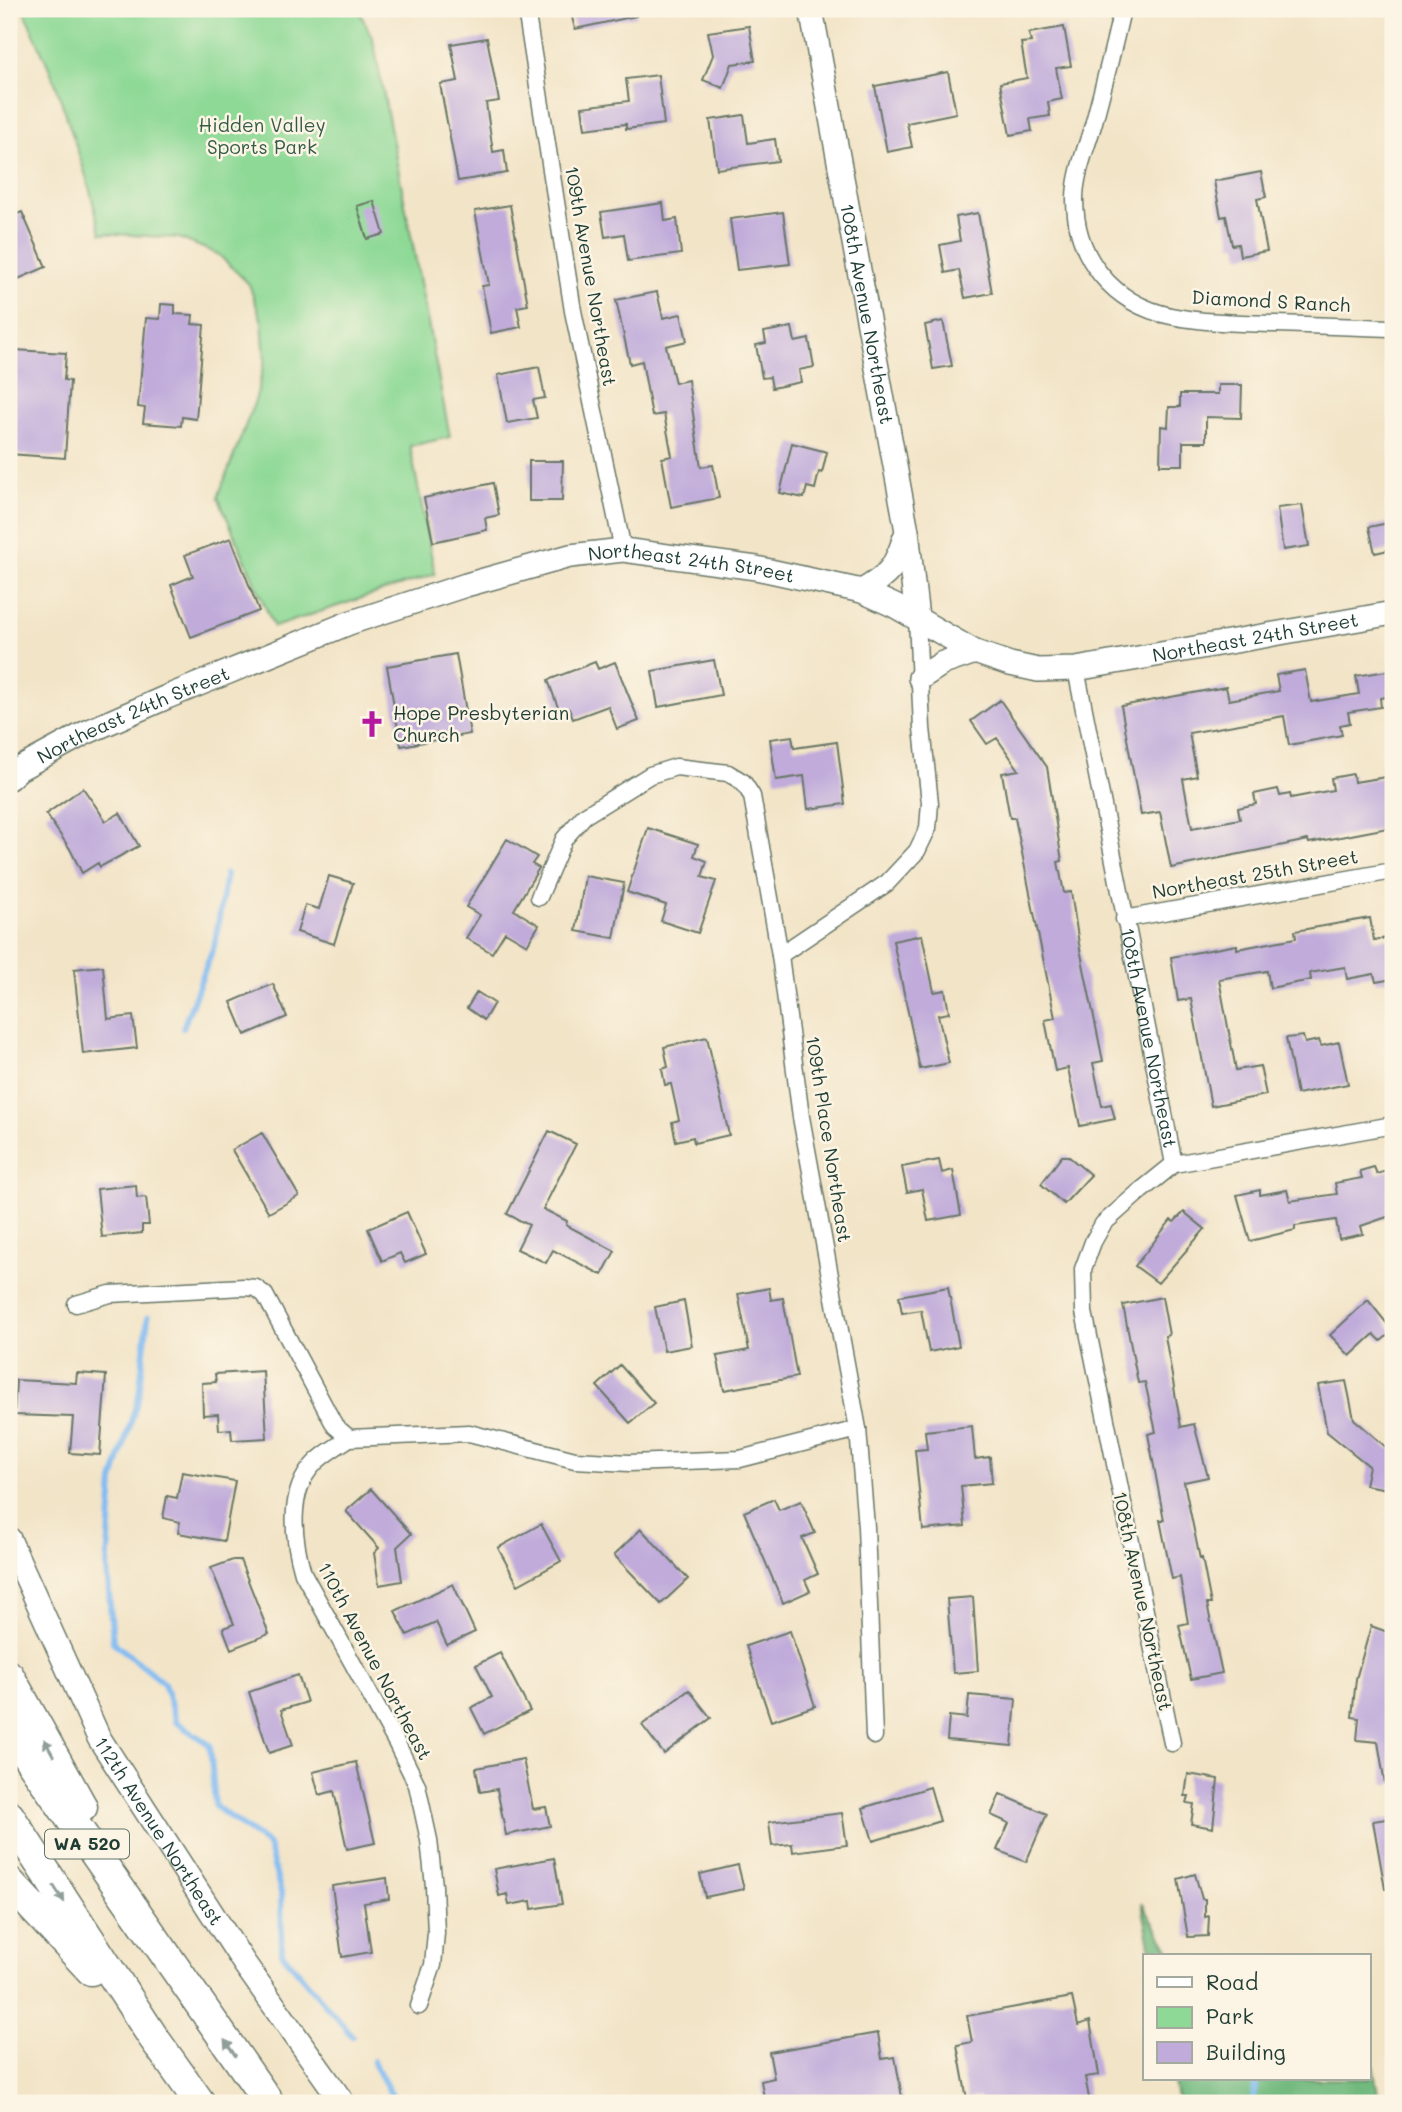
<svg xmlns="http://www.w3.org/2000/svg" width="1402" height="2112" font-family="Mali,sans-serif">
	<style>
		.green { fill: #8ed996; stroke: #568b65; stroke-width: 2 }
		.forest { fill: #72b97f; stroke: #487b5a; stroke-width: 2 }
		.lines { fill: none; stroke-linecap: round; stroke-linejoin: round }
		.stream { stroke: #81bbf2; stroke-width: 6 }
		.building { fill: #c0abda }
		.street-casing { stroke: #697767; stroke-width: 19 }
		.secondary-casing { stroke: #697767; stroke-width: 26 }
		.highway-casing { stroke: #697767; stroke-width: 33 }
		.street { stroke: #fff; stroke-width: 16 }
		.secondary { stroke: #fff; stroke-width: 23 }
		.highway { stroke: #fff; stroke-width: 30 }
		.oneway { fill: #8f9e9a }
		.labels { text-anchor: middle; stroke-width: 5; stroke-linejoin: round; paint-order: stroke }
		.shield { fill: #fcf5e5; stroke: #617469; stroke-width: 2 }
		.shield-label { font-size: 18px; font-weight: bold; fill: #1f3d34 }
		.park-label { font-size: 19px; fill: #355c48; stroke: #fcf5e5 }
		.street-label { font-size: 19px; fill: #1f3d34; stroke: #fcf5e5 }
		.poi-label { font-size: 19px; fill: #1f3d34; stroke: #fcf5e5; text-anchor: start }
	</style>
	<rect width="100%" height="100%" fill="#fcf5e5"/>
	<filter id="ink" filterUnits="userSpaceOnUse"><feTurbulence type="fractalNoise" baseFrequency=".0143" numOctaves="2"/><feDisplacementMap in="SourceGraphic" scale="14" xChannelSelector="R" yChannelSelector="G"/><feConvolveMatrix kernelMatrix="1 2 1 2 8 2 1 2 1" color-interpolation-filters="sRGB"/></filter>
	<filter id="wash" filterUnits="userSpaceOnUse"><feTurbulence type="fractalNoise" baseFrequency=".00686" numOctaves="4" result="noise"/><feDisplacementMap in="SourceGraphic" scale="28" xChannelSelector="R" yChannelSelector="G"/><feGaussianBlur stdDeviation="1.57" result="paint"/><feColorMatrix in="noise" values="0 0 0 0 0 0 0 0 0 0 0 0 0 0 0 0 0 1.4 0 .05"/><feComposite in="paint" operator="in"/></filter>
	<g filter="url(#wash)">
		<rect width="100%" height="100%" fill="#f2e4c7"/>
		<path class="green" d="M23,9h335l15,30 77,398 -40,9 25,128 -161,53 -56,-130 38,-99 9,-38 -3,-38 -13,-38 -31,-30 -39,-16 -78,-5 -14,-54 -33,-100z"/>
		<path class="forest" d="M1142,1903l31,53h-21z
			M1369,2045l11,58h-202l-5,-24h196z"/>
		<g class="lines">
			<path class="stream" d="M183,1028l32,-85 11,-69
				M148,1317l-9,78 -26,86 -6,87 6,74 51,41 12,39 34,23 5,61 53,39 13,47 1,61 70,83
				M373,2061l23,42
				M1253,2103l3,-24"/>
		</g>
		<g id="blocks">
			<path class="building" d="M570,9h65l1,7 -61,13z
				M749,26l6,35 -23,3 -9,24 -20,-8 10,-25 -5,-23z
				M1064,27l7,39 -15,2 6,31 -14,3 2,14 -20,3 2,12 -22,4 -10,-52 27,-5 -6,-35 10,-1 -2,-9z
				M487,38l12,63 -13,2 7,49 11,-2 3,23 -49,8 -18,-97 18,-3 -7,-37z
				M948,72l8,41 -49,10 5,24 -25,5 -12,-66z
				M658,75l6,49 -38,5v-5l-41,5 -3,-22 47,-6 -3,-22z
				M744,115l4,28 27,-4 3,22 -61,8 -7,-49z
				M1261,172l5,25 -9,2 10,52 -27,5 -2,-12 -6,1 -6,-29 -5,1 -7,-36z
				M374,201l10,33 -17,5 -10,-33z
				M663,203l2,18 12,-2 4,35 -53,7 -4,-27 -19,3 -4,-25z
				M510,205l18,100 -11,2 4,20 -30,6 -9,-47 7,-1 -14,-74z
				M22,212l24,55 -37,16v-66z
				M783,212l7,52 -53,6 -7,-51z
				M978,213l14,80 -27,5 -6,-28 -14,3 -5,-28 20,-4 -4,-24z
				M657,292l6,26 18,-4 6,27 -21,5 9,37 13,-3 13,87 12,-2 6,33 -48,9 -9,-49 10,-2 -8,-42 -12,2 -10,-55 -12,3 -14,-64z
				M161,304l14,1v9l18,1 -1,9 12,1 -8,94 -14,-2 -1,9 -38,-3 2,-15 -7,-1 8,-89 14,1z
				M943,321l9,45 -19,3 -8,-44z
				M792,327l3,15 14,-3 5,28 -15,3 2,12 -29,6 -2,-11 -8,1 -6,-33 10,-2 -2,-11z
				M14,350l52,3 -2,27 6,1 -5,77 -56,-4z
				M539,367l6,31 -12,2 4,18 -30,5 -9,-48z
				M1218,385h24l-1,33 -35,-1v25h-23v23h-23l1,-39 7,1 1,-20h11v-13h38z
				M792,443l35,9 -5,21 -3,-1 -4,17 -8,-2 -3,11 -24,-5z
				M529,461h34l-1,40h-33z
				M493,483l6,32 -14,3 2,12 -54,12 -9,-44z
				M1302,505l7,41 -26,4 -6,-42z
				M1393,522v27l-18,4 -6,-26z
				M231,538l28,73 -68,26 -20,-52 22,-9 -8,-21z
				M456,654l14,80 -69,12 -14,-80z
				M714,660l7,35 -63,12 -6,-36z
				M595,662l3,7 17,-7 24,59 -22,8 -9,-23 -35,13 -4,-10 -9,4 -12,-33z
				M1305,670l6,32 48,-8 -3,-18 37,-6v26l-13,2 1,9 -33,5 2,11 -10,2 2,10 -53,10 -5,-29 -95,17 8,43 -14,3 9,49 48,-9 -2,-11 18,-4 -2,-10 24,-5 2,7 10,-2 1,4 42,-8 -2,-12 22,-4 1,8 39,-6v51l-84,16 -1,-3 -137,28 -11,-56 -19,3 -20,-109 105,-19 3,13 50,-9 -3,-16z
				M1000,700l47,67 15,94 -4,1 6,31 7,-1 8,52 24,117 -10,2 9,43 9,-2 4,15 -35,7 -12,-58 -13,3 -10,-51 10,-2 -40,-200h-5l-8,-45 17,-3 -22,-32 -10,6 -16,-23z
				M792,736l2,12 43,-6 8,62 -37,5 -4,-33 -28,4 -6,-41z
				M83,788l23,33 14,-8 19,33 -39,21 -2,-4 -16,10 -12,-24 -24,-35z
				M648,828l50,16 -4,12 13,5 -5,16 14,4 -18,52 -37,-12 5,-16 -39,-13z
				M507,839l30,18 -5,7 7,4 -25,42 25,15 -12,20 -22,-13 -13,21 -26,-15 14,-23 -14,-8z
				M329,876l24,7 -19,61 -37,-12 8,-27 14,4z
				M585,876l39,7 -10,55 -38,-7z
				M1370,918l4,22 14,-2 5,41 -17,3 -2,-8 -27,5 -2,-12 -35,6 1,7 -41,8 -3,-17 -48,8 17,91 24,-4 6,29 -55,11 -20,-107 -13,2 -7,-44 66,-12v4l59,-11 -1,-7z
				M922,935l12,57 11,-2 4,23 -11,2 11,48 -29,6 -27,-128z
				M103,966l5,53 25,-3 4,32 -54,6 -9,-85z
				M273,984l14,33 -42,18 -14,-33z
				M477,992l17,11 -10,17 -17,-12z
				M1303,1036l2,7 14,-3 2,6 18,-4 9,42 -51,10 -11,-56z
				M707,1037l22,98 -35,8 -1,-6 -17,4 -4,-19 7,-2 -8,-36 -6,1 -3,-16 6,-2 -4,-20z
				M549,1131l27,13 -33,65 24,12 -1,4 49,26 -13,24 -49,-25 -7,13 -29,-14 12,-24 -22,-11z
				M262,1133l37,63 -30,17 -37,-63z
				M1062,1156h6l23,19 -27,29 -23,-20z
				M939,1160l3,13 11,-3 8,45 -33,6 -6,-32 -15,3 -5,-25z
				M1374,1167l3,7 16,-5v46l-32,11 2,8 -24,5 -3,-19 -41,6v4l-45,11 -13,-46 23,-5v5l27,-5 3,11 47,-7 -2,-11 27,-5 -2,-7z
				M136,1185l1,13 9,-1 3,28h-7v8l-40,4 -5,-48z
				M407,1212l19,42 -21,9 -5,-10 -18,8 -14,-32z
				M1184,1212l21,17 -47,54 -23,-17 36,-46 3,2z
				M948,1287l11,59 -30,6 -8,-42 -19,3 -3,-17z
				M769,1288l2,12 12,-2 14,79 -73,13 -7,-34 32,-6 -11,-56z
				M1162,1297l7,38 -4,1 16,91 13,-3 14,53 -24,5 16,77 2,-1 9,46h-4l15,69 -31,6 -12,-54 9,-2 -8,-46 -8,2 -12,-59h4l-16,-86 8,-2 -11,-50 -7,1 -15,-78z
				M1368,1300l25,31 -12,10 -7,-7 -24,22 -20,-21z
				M684,1301l8,45 -28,5 -9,-44z
				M620,1365l34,38 -24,20 -33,-37z
				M263,1371l4,67 -35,2 -1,-11 -12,1 -1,-16 -15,1 -1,-32 14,-1 -1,-8z
				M77,1373l29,2 -6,80 -30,-2 3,-36 -59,-2 2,-35 60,3z
				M1346,1381l8,38 33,29 6,1v41l-28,-5 4,-19 -42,-34 -9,-47z
				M972,1426l3,33 15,-2 2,26 -31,3 4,40 -42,4 -8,-80 12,-1 -2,-18z
				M182,1472l53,9 -11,60 -46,-8 2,-11 -17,-4 4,-22 10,2z
				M371,1489l40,45 -14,13 5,34 -23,4 -5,-32 5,-5 -33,-37z
				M774,1499l5,11 22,-9 14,32 -13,5 16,36 -13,6 5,11 -27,12 -39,-91z
				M541,1524l20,37 -43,24 -20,-37z
				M641,1529l47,50 -27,25 -47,-49z
				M233,1560h7l29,74 -38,15 -8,-21 11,-4 -23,-56z
				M453,1584l22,48 -28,13 -11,-23 -29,13 -12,-24z
				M973,1597l5,74 -25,2 -6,-74z
				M1371,1626l22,8v38l-4,1 -3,34 5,1 -2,18 4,1v57h-8l-7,-42 -21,-2 2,-22 -7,-1 4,-38z
				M790,1631l25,75 -44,15 -25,-75z
				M500,1653l30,58 -46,23 -13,-26 21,-11 -16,-32z
				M298,1675l9,27 -26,8 12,35 -24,8 -20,-61z
				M689,1690l22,28 -47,36 -22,-29z
				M969,1695l47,4 -4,47 -65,-6 2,-24 18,2z
				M523,1759l10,50 13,-2 4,19 -44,9 -9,-46 -17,3 -4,-24z
				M356,1762l19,81 -28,6 -13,-58 -15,4 -6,-23z
				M1188,1774l30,5 -5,49 -22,-4 3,-20 -7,-1 2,-7h-4z
				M930,1787l10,34 -67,20 -10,-33z
				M1000,1794l47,20 -21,48 -29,-12 12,-27 -18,-8z
				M842,1813l5,32 -54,7 -1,-8 -20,2 -3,-24z
				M1393,1818v71h-8l-12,-68z
				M554,1858l8,46 -30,5 -1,-8 -22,4 -2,-11 -8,2 -5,-27z
				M738,1865l6,24 -39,8 -5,-23z
				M1195,1874l7,25h3v18l4,-1 -1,20 -20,1 -10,-58z
				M387,1878l2,21 -25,4 7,49 -29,5 -10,-71z
				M1072,1997l6,28 12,-4 9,54 -14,2 5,26h-109l-1,-6 -13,2 -10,-54 15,-3 -5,-26z
				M878,2033l4,26 13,-2 8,46h-138l-4,-22 13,-3 -5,-26z"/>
		</g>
	</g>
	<g filter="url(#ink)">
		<use href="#blocks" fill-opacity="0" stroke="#697767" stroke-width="2"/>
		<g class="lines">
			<defs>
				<g id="street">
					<path d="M526,9l47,302 50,239"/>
					<path d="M1122,9c-8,38 -18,75 -28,113 -7,24 -19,52 -19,77 0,59 38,105 96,117 34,7 70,7 106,8 38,1 77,3 116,4"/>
					<path id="s1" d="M1076,669l98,495"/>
					<path d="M539,897l25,-58 20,-23 66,-41 26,-8 52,6 15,9 9,14 28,159"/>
					<path d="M1124,919l269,-48"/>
					<path d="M76,1304l34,-10 134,-7 12,1 9,7 70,131 14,12 120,-5 106,27 54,3 111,-4 118,-30"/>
					<path d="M349,1438c-11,8 -26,16 -35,26 -27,28 -21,75 -11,109l94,171 20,41 12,55 5,46 2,47 -3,32 -14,41"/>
					<path d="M874,1736l-8,-209 -8,-98 -57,-312 -21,-162 107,-72 30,-32 11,-23 2,-25 -8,-75 -5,-110"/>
					<path d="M1172,1743l-88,-431 -1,-43 10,-27 10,-18 35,-31 36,-29 219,-39"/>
				</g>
				<g id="secondary">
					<path id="s2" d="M811,9l96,522 10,87"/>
					<path d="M862,591c27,-16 33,-23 43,-54"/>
					<path d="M920,678l23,-15 32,-11"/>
					<path id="s3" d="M9,778l10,-9 66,-36 82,-36 182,-74 117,-38 104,-29 53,-6 133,18 106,23 33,15 80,46 35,12 28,6 38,-1 317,-56"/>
					<path id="s4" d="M9,1539l90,199 145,225 99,140"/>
				</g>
				<path id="highway" d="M9,1676l73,131
					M9,1730l260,373
					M9,1816l144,221 47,66
					M9,1882l82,88"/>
			</defs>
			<use href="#street" class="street-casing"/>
			<use href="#secondary" class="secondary-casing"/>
			<use href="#highway" class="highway-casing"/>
			<use href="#street" class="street"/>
			<use href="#secondary" class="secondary"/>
			<use href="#highway" class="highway"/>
		</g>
		<defs><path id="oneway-solid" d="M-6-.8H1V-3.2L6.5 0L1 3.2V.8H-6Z" transform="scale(1.75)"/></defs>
		<g class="oneway">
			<use href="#oneway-solid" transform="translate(49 1748) rotate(-119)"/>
			<use href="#oneway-solid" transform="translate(59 1894) rotate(57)"/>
			<use href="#oneway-solid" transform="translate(230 2048) rotate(-125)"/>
		</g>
	</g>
	<defs>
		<symbol id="church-bare" viewBox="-9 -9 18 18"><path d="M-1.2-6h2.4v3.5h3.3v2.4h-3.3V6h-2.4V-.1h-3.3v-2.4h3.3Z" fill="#b5179e" stroke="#fcf5e5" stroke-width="2.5" paint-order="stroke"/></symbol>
	</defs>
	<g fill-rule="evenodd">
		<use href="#church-bare" x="353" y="705" width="38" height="38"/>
	</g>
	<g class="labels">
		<rect class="shield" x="45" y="1829.5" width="84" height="29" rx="5"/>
		<g class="shield-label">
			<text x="87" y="1850">WA 520</text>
		</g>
		<g class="park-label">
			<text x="262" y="132">Hidden Valley<tspan x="262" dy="22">Sports Park</tspan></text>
		</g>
		<g class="street-label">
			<text transform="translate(591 276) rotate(80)" y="7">109th Avenue Northeast</text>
			<text transform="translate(1271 301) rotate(3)" y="7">Diamond S Ranch</text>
			<text dy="7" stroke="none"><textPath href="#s2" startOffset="310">108th Avenue Northeast</textPath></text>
			<text dy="7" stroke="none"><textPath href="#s3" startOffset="728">Northeast 24th Street</textPath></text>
			<text dy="7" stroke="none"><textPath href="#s3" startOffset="1316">Northeast 24th Street</textPath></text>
			<text dy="7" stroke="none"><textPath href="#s3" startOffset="140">Northeast 24th Street</textPath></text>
			<text transform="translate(1255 874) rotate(-10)" y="7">Northeast 25th Street</text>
			<text dy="7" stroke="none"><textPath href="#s1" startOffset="376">108th Avenue Northeast</textPath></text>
			<text transform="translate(829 1139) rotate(81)" y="7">109th Place Northeast</text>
			<text transform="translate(1143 1601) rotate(78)" y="7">108th Avenue Northeast</text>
			<text transform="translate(375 1661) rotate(62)" y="7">110th Avenue Northeast</text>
			<text dy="7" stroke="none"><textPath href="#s4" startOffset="329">112th Avenue Northeast</textPath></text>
		</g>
		<g class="poi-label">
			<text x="393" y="720">Hope Presbyterian<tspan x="393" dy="22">Church</tspan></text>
		</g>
	</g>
	<rect width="1402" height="2112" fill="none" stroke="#fcf5e5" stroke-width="35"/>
	<rect x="1143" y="1954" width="228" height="126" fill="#fcf5e5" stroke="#a4ab9e" stroke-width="2"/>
	<rect x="1157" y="1977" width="35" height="10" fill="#ffffff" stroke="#a4ab9e" stroke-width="2"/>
	<text x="1206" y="1990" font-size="21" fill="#1f3d34">Road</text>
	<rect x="1157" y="2007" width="35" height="21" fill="#8ed996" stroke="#a4ab9e" stroke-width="2"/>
	<text x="1206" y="2024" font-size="21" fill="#1f3d34">Park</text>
	<rect x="1157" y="2042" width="35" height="21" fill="#c0abda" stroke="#a4ab9e" stroke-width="2"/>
	<text x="1206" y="2060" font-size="21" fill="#1f3d34">Building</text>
</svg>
